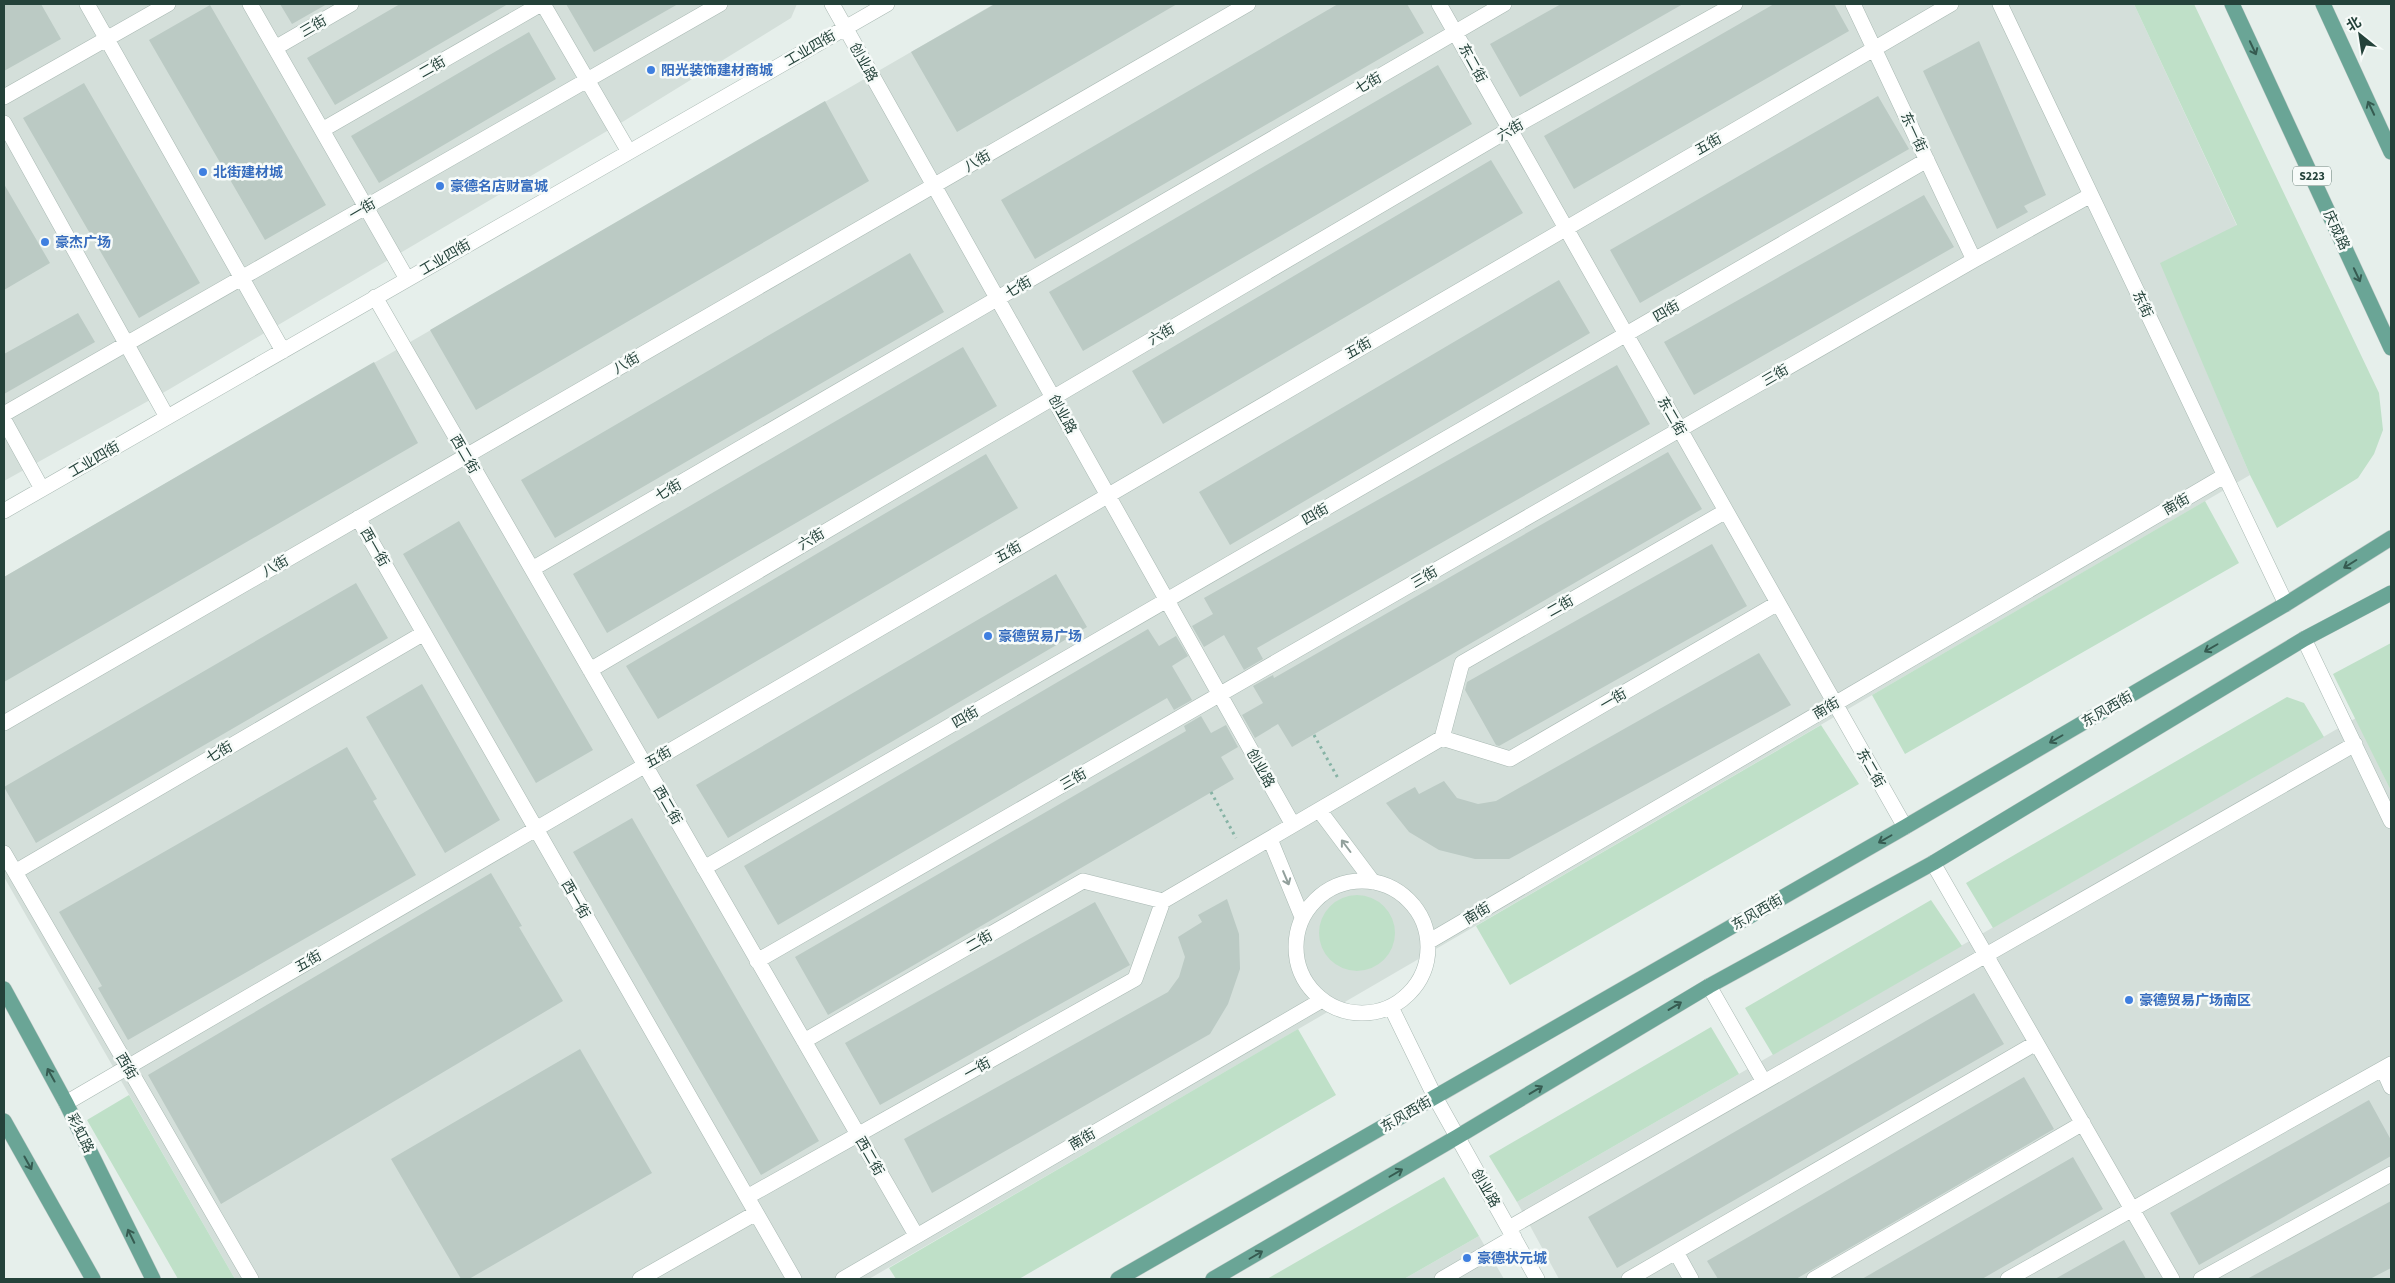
<svg xmlns="http://www.w3.org/2000/svg" width="2395" height="1283" font-family="'Source Sans 3','Noto Sans SC',sans-serif">
	<style>
		.built { fill: #d4dfda }
		.green { fill: #bfe0c8 }
		.building { fill: #bbcac4 }
		.lines { fill: none; stroke-linecap: round; stroke-linejoin: round }
		.minor-casing { stroke: #a8b8b2; stroke-width: 16 }
		.major-casing { stroke: #c2cac8; stroke-width: 16 }
		.path { stroke: #86b3a5; stroke-width: 3; stroke-dasharray: 2.5 4; stroke-linecap: butt }
		.minor { stroke: #fff; stroke-width: 15 }
		.major { stroke: #6aa596; stroke-width: 15 }
		.oneway { stroke: #365b51 }
		.oneway2 { stroke: #92a09c }
		.shop-dot { fill: #3f7fe0; stroke: #f7fbf9; stroke-width: 2 }
		.labels { text-anchor: middle; stroke-width: 5; stroke-linejoin: round; paint-order: stroke }
		.shield { fill: #f7fbf9; stroke: #637a73; stroke-width: 1 }
		.shield-label { font-size: 12px; font-weight: bold; fill: #24423a }
		.street-label { font-size: 14px; fill: #24423a; stroke: #f7fbf9 }
		.shop-label { font-size: 14px; font-weight: bold; fill: #366cbe; stroke: #f7fbf9; text-anchor: start }
	</style>
	<rect width="100%" height="100%" fill="#e6efeb"/>
	<path class="built" d="M4,4h793l-6,14 -167,103 -456,269 -164,91z
		M994,4h1140l103,222 -76,37 89,212 -1381,804h-634l-231,-402v-300z
		M2356,718l35,73v488h-832l-42,-77z
		M1479,1236l25,43h-100z"/>
	<path class="green" d="M2134,4h60l185,389 4,37 -9,24 -16,24 -81,50 -27,-53 -90,-212 77,-38z
		M2205,501l34,62 -334,191 -33,-59z
		M2391,643v148l-58,-117z
		M2287,697l17,6 20,34 -331,191 -27,-45z
		M1821,725l38,59 -349,201 -34,-59z
		M1319 933a38 38 0 1 1 76 0a38 38 0 1 1-76 0Z
		M1931,900l31,46 -189,109 -28,-47z
		M1711,1027l28,47 -222,128 -28,-46z
		M1298,1029l38,66 -317,184h-123l-7,-11z
		M129,1095l106,184h-57l-91,-159z
		M1444,1177l35,59 -75,43h-137z"/>
	<path class="building" d="M4,4h37l20,35 -57,32z
		M280,4h47l-35,20z
		M400,4h108l-173,101 -28,-47z
		M566,4h112l-84,48z
		M995,4h182l-220,128 -46,-80z
		M1338,4h69l17,29 -389,226 -34,-59z
		M1561,4h122l-163,93 -30,-53z
		M1774,4h60l15,27 -275,158 -30,-53z
		M210,5l116,200 -61,35 -116,-200z
		M529,32l27,47 -177,104 -28,-47z
		M1979,41l67,154 -22,11 4,6 -31,17 -74,-158z
		M1438,65l34,59 -389,227 -34,-59z
		M84,83l116,200 -61,35 -116,-200z
		M1878,96l31,53 -269,154 -30,-53z
		M825,101l44,80 -393,229 -46,-80z
		M1491,160l32,53 -360,211 -31,-53z
		M4,184l46,79 -46,27z
		M1924,195l30,52 -260,148 -30,-53z
		M910,253l34,59 -389,226 -34,-58z
		M1559,280l31,53 -360,212 -31,-53z
		M78,313l17,29 -91,52v-40z
		M963,347l34,59 -390,227 -34,-59z
		M374,362l44,81 -414,239v-105z
		M1617,365l33,59 -393,224 6,11 -19,11 -20,-35 -20,12 -12,-21 21,-12 -9,-16z
		M1668,452l34,57 -410,238 -14,-23 -23,14 -13,-23 21,-12 -10,-17 20,-11 1,3z
		M986,454l32,54 -360,211 -32,-53z
		M459,521l134,229 -57,33 -133,-229z
		M1712,544l35,62 -248,140 -3,-1 -31,-55 2,-8z
		M1056,574l31,53 -359,211 -32,-53z
		M356,583l32,55 -352,205 -32,-56z
		M1148,629l11,17 17,-10 12,20 -16,10 20,34 -18,10 -7,-12 -389,227 -34,-59z
		M1759,653l32,52 -282,154h-34l-36,-9 -30,-18 -23,-29 29,-16 4,7 25,-13 13,17 21,6 18,-3z
		M422,684l78,136 -55,33 -79,-136z
		M1201,716l10,17 15,-8 12,22 -17,10 13,22 -406,236 -33,-58 391,-226 -2,-5z
		M347,747l30,52 -4,2 43,74 -288,165 -30,-52 4,-2 -43,-74z
		M632,818l187,323 -58,34 -188,-323z
		M491,873l31,53 -3,1 44,74 -342,203 -73,-129z
		M1227,899l12,35 1,35 -12,35 -18,30 -278,159 -28,-54 264,-147 11,-15 6,-20 -7,-20 24,-15 -4,-7z
		M1095,902l35,63 -250,140 -35,-62z
		M1974,993l30,51 -387,224 -29,-51z
		M580,1049l72,124 -183,106h-8l-70,-120z
		M2024,1077l30,52 -258,150h-78l-11,-18z
		M2369,1100l22,40v16l-192,109 -29,-52z
		M2073,1157l30,52 -121,70h-120z
		M2391,1201v67l-21,11h-123z
		M2124,1240l22,39h-91z"/>
	<g class="lines">
		<defs>
			<path id="minor" d="M87,4l196,347
				M250,4l157,275
				M543,4l86,148
				M832,4l461,821
				M1439,4l466,823
				M1853,4l121,256
				M2000,4l286,600
				M275,48l76,-44
				M4,97l164,-93
				M4,123l163,294
				M322,130l219,-126
				M375,297l541,938
				M4,414l716,-410
				M4,420l38,69
				M4,511l883,-507
				M358,518l436,761
				M532,569l972,-565
				M2304,639l87,182
				M590,670l920,-541 225,-125
				M4,723l1244,-719
				M1442,738l20,-75 264,-152
				M1442,738l68,21 268,-156
				M1319,810l54,72
				M1270,839l32,78
				M4,853l247,426
				M1933,863l239,416
				M704,868l1223,-708
				M15,872l409,-239
				M1296 947a66 66 0 1 1 132 0a66 66 0 1 1-132 0Z
				M1163,901l279,-163
				M1428,942l796,-466
				M757,961l1217,-701 117,-65
				M1709,986l55,96
				M1391,1007l44,90 102,182
				M804,1041l279,-160 80,20
				M2383,1069l8,18
				M66,1103l1885,-1099
				M747,1197l388,-218 28,-78
				M1509,1228l846,-484
				M1676,1252l15,27
				M640,1279l116,-66
				M843,1279l479,-279
				M1442,1279l72,-42
				M1629,1279l407,-236
				M1814,1279l269,-156
				M2008,1279l383,-215
				M2201,1279l190,-105"/>
			<path id="major" d="M2232,4l159,344
				M2323,4l68,148
				M4,989l62,114 87,176
				M4,1121l89,158
				M1118,1279l787,-452 381,-223 105,-66
				M1213,1279l244,-142 252,-151 224,-123 371,-224 87,-46"/>
		</defs>
		<use href="#minor" class="minor-casing"/>
		<use href="#major" class="major-casing"/>
		<path class="path" d="M1314,735l25,45
			M1211,792l25,46"/>
		<use href="#minor" class="minor"/>
		<use href="#major" class="major"/>
	</g>
	<defs><path id="oneway-shaft" d="M-6 0H5M1.5-3L5.5 0L1.5 3" fill="none" stroke-width="1.6" stroke-linecap="round" stroke-linejoin="round" transform="scale(1.25)"/></defs>
	<g class="oneway">
		<use href="#oneway-shaft" transform="translate(2253 48) rotate(65)"/>
		<use href="#oneway-shaft" transform="translate(2371 108) rotate(-115)"/>
		<use href="#oneway-shaft" transform="translate(2357 275) rotate(65)"/>
		<use href="#oneway-shaft" transform="translate(2350 564) rotate(148)"/>
		<use href="#oneway-shaft" transform="translate(2211 648) rotate(150)"/>
		<use href="#oneway-shaft" transform="translate(2056 739) rotate(150)"/>
		<use href="#oneway-shaft" transform="translate(1885 839) rotate(150)"/>
		<use href="#oneway-shaft" transform="translate(1675 1006) rotate(-31)"/>
		<use href="#oneway-shaft" transform="translate(51 1075) rotate(-119)"/>
		<use href="#oneway-shaft" transform="translate(1536 1090) rotate(-31)"/>
		<use href="#oneway-shaft" transform="translate(28 1163) rotate(61)"/>
		<use href="#oneway-shaft" transform="translate(1396 1173) rotate(-30)"/>
		<use href="#oneway-shaft" transform="translate(131 1236) rotate(-116)"/>
		<use href="#oneway-shaft" transform="translate(1256 1255) rotate(-30)"/>
	</g>
	<g class="oneway2">
		<use href="#oneway-shaft" transform="translate(1346 846) rotate(-127)"/>
		<use href="#oneway-shaft" transform="translate(1286 878) rotate(67)"/>
	</g>
	<g class="shop-dot">
		<circle cx="651" cy="70" r="5"/>
		<circle cx="203" cy="172" r="5"/>
		<circle cx="440" cy="186" r="5"/>
		<circle cx="45" cy="242" r="5"/>
		<circle cx="988" cy="636" r="5"/>
		<circle cx="2129" cy="1000" r="5"/>
		<circle cx="1467" cy="1258" r="5"/>
	</g>
	<g class="labels">
		<rect class="shield" x="2293" y="166.5" width="38" height="19" rx="4"/>
		<g class="shield-label">
			<text x="2312" y="180">S223</text>
		</g>
		<g class="street-label">
			<text transform="translate(313 26) rotate(-30)" y="5">三街</text>
			<text transform="translate(810 48) rotate(-30)" y="5">工业四街</text>
			<text transform="translate(864 62) rotate(61)" y="5">创业路</text>
			<text transform="translate(1473 63) rotate(61)" y="5">东二街</text>
			<text transform="translate(432 67) rotate(-30)" y="5">二街</text>
			<text transform="translate(1368 83) rotate(-30)" y="5">七街</text>
			<text transform="translate(1510 130) rotate(-30)" y="5">六街</text>
			<text transform="translate(1914 132) rotate(65)" y="5">东一街</text>
			<text transform="translate(1708 144) rotate(-30)" y="5">五街</text>
			<text transform="translate(977 161) rotate(-30)" y="5">八街</text>
			<text transform="translate(362 209) rotate(-30)" y="5">一街</text>
			<text transform="translate(2337 230) rotate(65)" y="5">庆成路</text>
			<text transform="translate(445 257) rotate(-30)" y="5">工业四街</text>
			<text transform="translate(1018 287) rotate(-30)" y="5">七街</text>
			<text transform="translate(2143 304) rotate(65)" y="5">东街</text>
			<text transform="translate(1666 311) rotate(-30)" y="5">四街</text>
			<text transform="translate(1161 334) rotate(-30)" y="5">六街</text>
			<text transform="translate(1358 348) rotate(-30)" y="5">五街</text>
			<text transform="translate(626 363) rotate(-30)" y="5">八街</text>
			<text transform="translate(1775 375) rotate(-30)" y="5">三街</text>
			<text transform="translate(1063 414) rotate(61)" y="5">创业路</text>
			<text transform="translate(1672 416) rotate(60)" y="5">东二街</text>
			<text transform="translate(465 454) rotate(60)" y="5">西二街</text>
			<text transform="translate(94 459) rotate(-30)" y="5">工业四街</text>
			<text transform="translate(668 490) rotate(-30)" y="5">七街</text>
			<text transform="translate(2176 504) rotate(-30)" y="5">南街</text>
			<text transform="translate(1315 514) rotate(-30)" y="5">四街</text>
			<text transform="translate(811 539) rotate(-30)" y="5">六街</text>
			<text transform="translate(375 547) rotate(60)" y="5">西一街</text>
			<text transform="translate(1008 552) rotate(-30)" y="5">五街</text>
			<text transform="translate(275 566) rotate(-30)" y="5">八街</text>
			<text transform="translate(1424 577) rotate(-30)" y="5">三街</text>
			<text transform="translate(1560 606) rotate(-30)" y="5">二街</text>
			<text transform="translate(1613 699) rotate(-30)" y="5">一街</text>
			<text transform="translate(1826 708) rotate(-30)" y="5">南街</text>
			<text transform="translate(2107 709) rotate(-30)" y="5">东风西街</text>
			<text transform="translate(965 717) rotate(-30)" y="5">四街</text>
			<text transform="translate(219 752) rotate(-30)" y="5">七街</text>
			<text transform="translate(658 757) rotate(-30)" y="5">五街</text>
			<text transform="translate(1261 768) rotate(61)" y="5">创业路</text>
			<text transform="translate(1871 768) rotate(60)" y="5">东二街</text>
			<text transform="translate(1073 779) rotate(-30)" y="5">三街</text>
			<text transform="translate(668 805) rotate(60)" y="5">西二街</text>
			<text transform="translate(576 899) rotate(60)" y="5">西一街</text>
			<text transform="translate(1757 912) rotate(-30)" y="5">东风西街</text>
			<text transform="translate(1477 913) rotate(-31)" y="5">南街</text>
			<text transform="translate(979 941) rotate(-30)" y="5">二街</text>
			<text transform="translate(308 961) rotate(-30)" y="5">五街</text>
			<text transform="translate(127 1066) rotate(60)" y="5">西街</text>
			<text transform="translate(977 1068) rotate(-29)" y="5">一街</text>
			<text transform="translate(1406 1114) rotate(-30)" y="5">东风西街</text>
			<text transform="translate(81 1133) rotate(64)" y="5">彩虹路</text>
			<text transform="translate(1082 1139) rotate(-30)" y="5">南街</text>
			<text transform="translate(870 1156) rotate(60)" y="5">西二街</text>
			<text transform="translate(1486 1188) rotate(60)" y="5">创业路</text>
		</g>
		<g class="shop-label">
			<text x="661" y="75">阳光装饰建材商城</text>
			<text x="213" y="177">北街建材城</text>
			<text x="450" y="191">豪德名店财富城</text>
			<text x="55" y="247">豪杰广场</text>
			<text x="998" y="641">豪德贸易广场</text>
			<text x="2139" y="1005">豪德贸易广场南区</text>
			<text x="1477" y="1263">豪德状元城</text>
		</g>
	</g>
	<rect width="2395" height="1283" fill="none" stroke="#24423a" stroke-width="10"/>
	<g transform="translate(2360 35) rotate(330)" stroke="#f7fbf9" stroke-width="4" paint-order="stroke">
	<path d="M0-4L9 19L0 12L-9 19Z" fill="#24423a"/>
	<text y="-8" font-size="14" font-weight="bold" text-anchor="middle" fill="#24423a">北</text>
	</g>
</svg>
